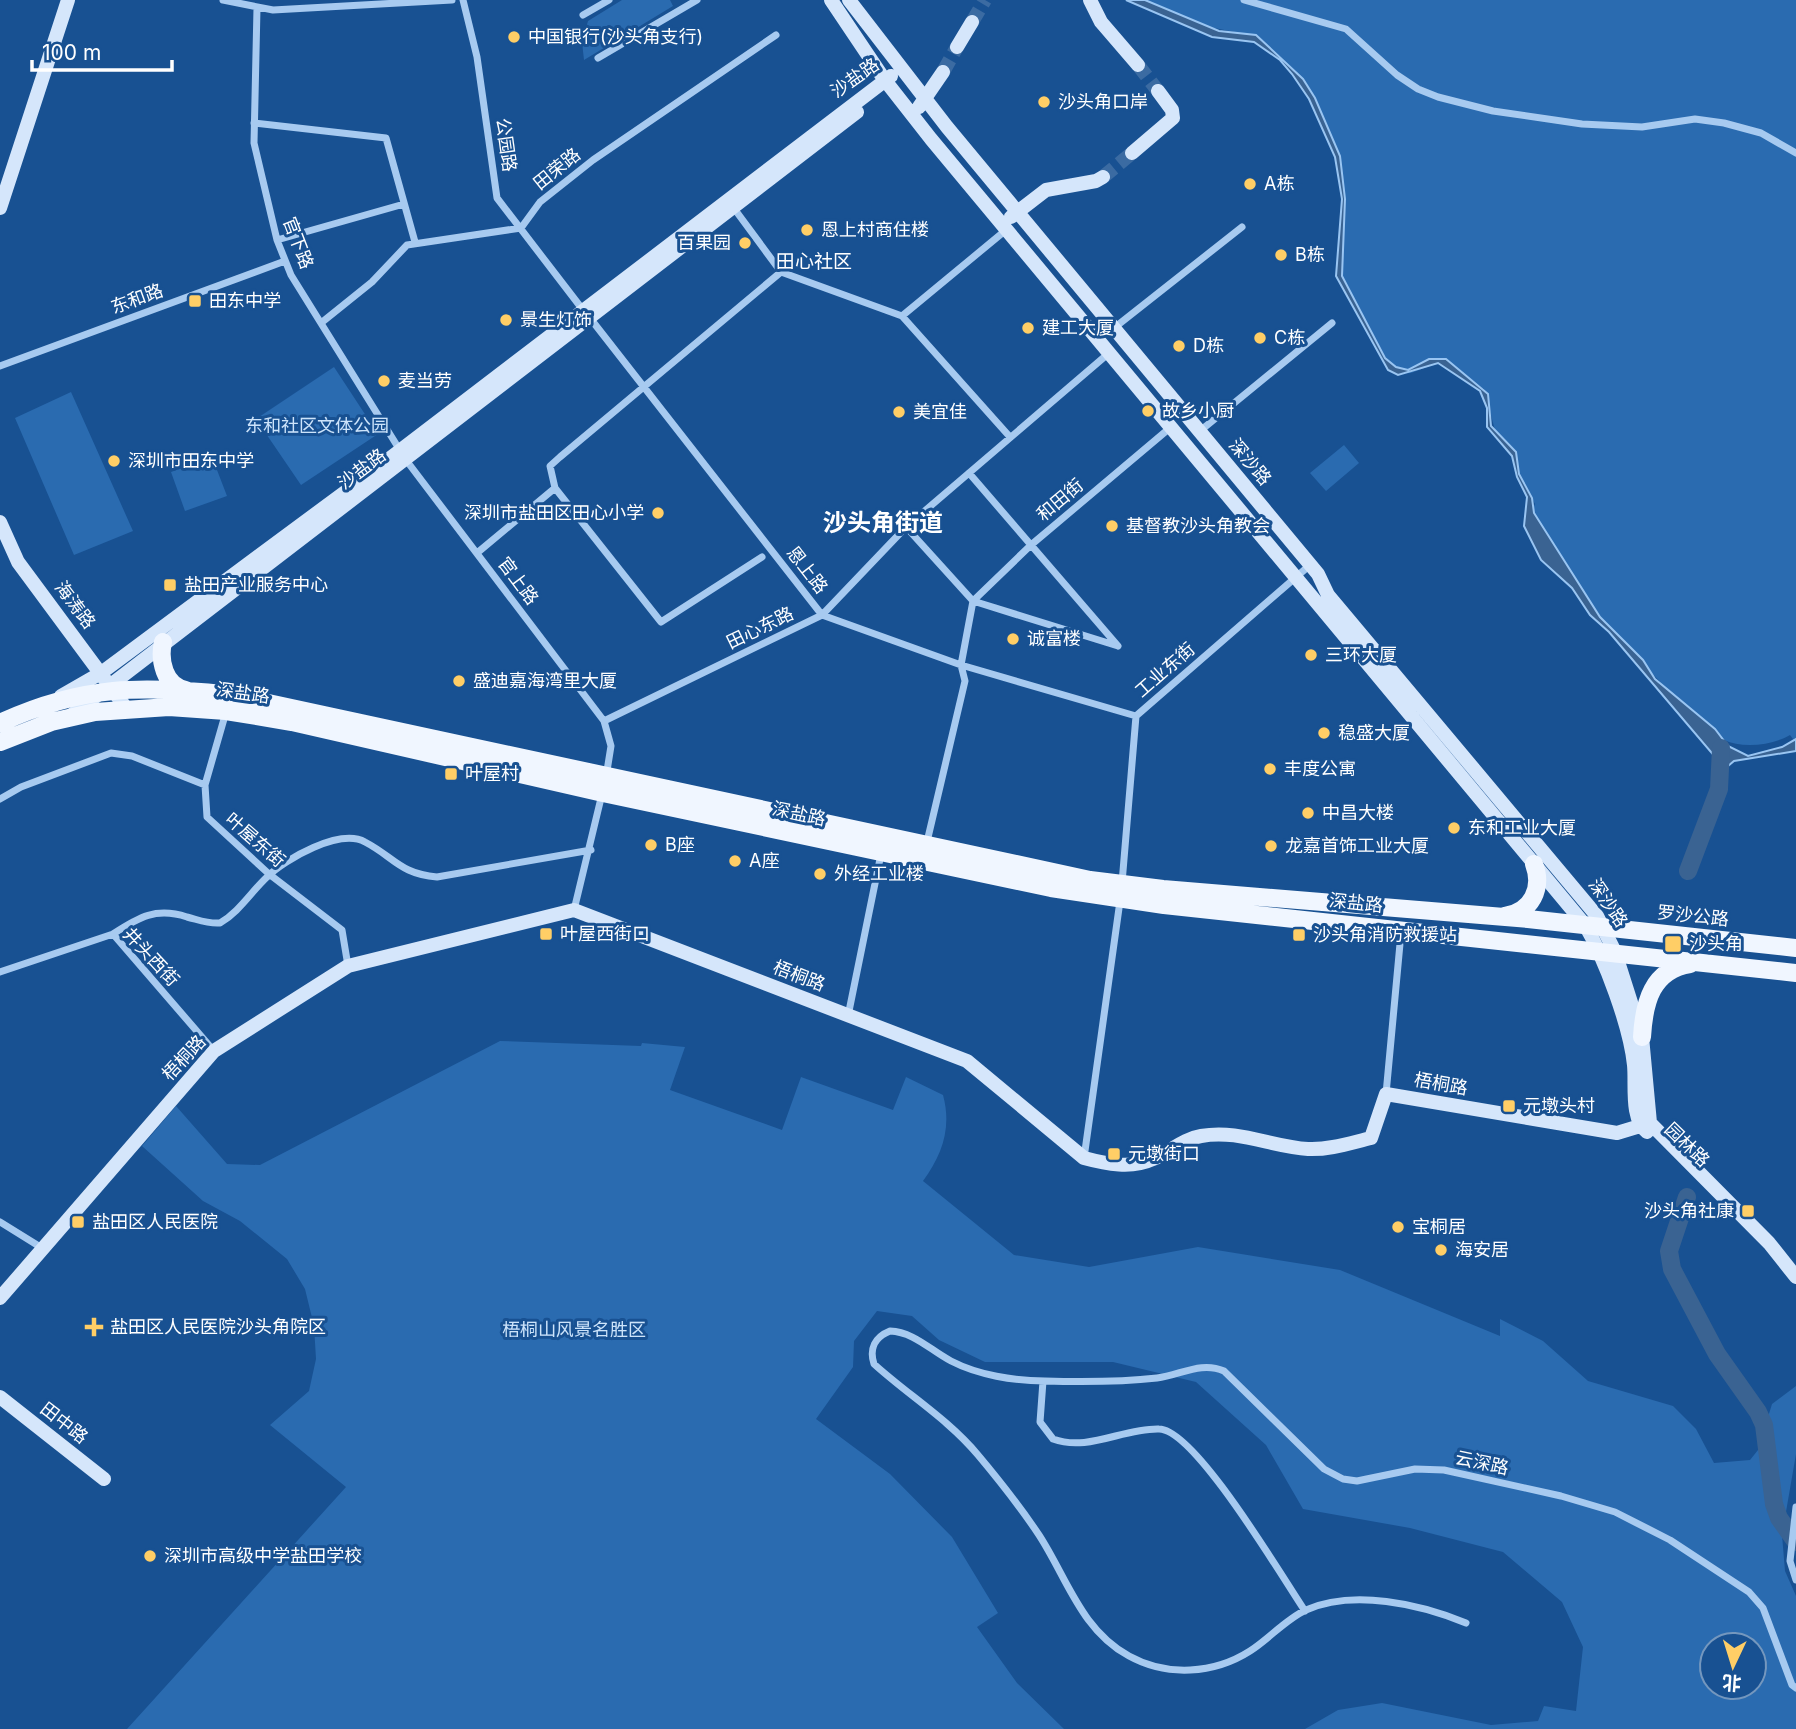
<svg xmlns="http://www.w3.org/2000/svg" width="1796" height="1729" font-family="Inter,'Noto Sans SC',sans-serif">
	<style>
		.green { fill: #2a6bb0; fill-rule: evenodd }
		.water { fill: #3a6392; stroke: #99c5f2; stroke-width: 2 }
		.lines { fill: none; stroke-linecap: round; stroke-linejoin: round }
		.river { stroke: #3a6392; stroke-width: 18 }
		.secondary-tunnel { stroke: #3b6ba2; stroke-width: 14; stroke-dasharray: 14 7; stroke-linecap: butt }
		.street { stroke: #a7caf0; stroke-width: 7 }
		.secondary { stroke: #d5e6fb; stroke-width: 14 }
		.primary { stroke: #f0f6ff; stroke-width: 18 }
		.poi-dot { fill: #ffce66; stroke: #185192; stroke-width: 2.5 }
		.labels { text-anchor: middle; stroke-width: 6; stroke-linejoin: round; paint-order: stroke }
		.poi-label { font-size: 18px; fill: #fff; stroke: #185192; text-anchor: start }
		.street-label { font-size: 18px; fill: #fff; stroke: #185192 }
		.park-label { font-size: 18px; fill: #cde4fb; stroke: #185192 }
		.neighbourhood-label { font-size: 19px; fill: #fff; stroke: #185192 }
		.district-label { font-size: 24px; font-weight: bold; fill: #fff; stroke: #185192 }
	</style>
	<rect width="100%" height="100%" fill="#185192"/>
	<path class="green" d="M622,0h48l3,6 -89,54 -2,-18 6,-21z
		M1137,0h659v738l-3,1 -3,-4c-17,10 -47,14 -66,5l-57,-51 -108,-113 -21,-22 -14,-28 11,-22 -16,-30 -3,-22 -20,-18 -12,-45 -46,-26 -27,10 -16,1 -59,-98c6,-26 10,-99 -1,-123 -19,-42 -41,-91 -83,-115 -13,-7 -32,-8 -47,-12 -19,-6 -46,-17 -68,-26z
		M334,367l44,67 -77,51 -45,-66z
		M71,392l62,139 -59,24 -59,-137z
		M1344,445l15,18 -33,28 -16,-18z
		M212,457l15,39 -42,15 -14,-39z
		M500,1041l141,5 1,-3 43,4 -15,43 112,40 19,-53 92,33 13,-33 37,18c9,33 -1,60 -20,86l91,74 75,12 109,-20 142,23 160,66v-17l43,22 45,40 85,25 23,23 18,34 36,-3 8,-10 14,-46 24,-18v68l-14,81 3,36 11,25v133h-491l33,-19 44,-7 109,22 47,-4 6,-15 32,5 7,-64 -21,-45 -59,-50 -93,-24 -107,-19 -37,-64 -70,-63 -83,-20h-128l-46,-22 -27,-24 -35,-5 -23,30 -1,26 -37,52 74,55 62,63 46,76 -21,14 40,56 47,46h-937l219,-242 -76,-62 39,-34 7,-32 -2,-33 -9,-37 -18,-30 -47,-38 -37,-20 -61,-55 34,-40 51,58 33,1zM1712,1645h42v42h-42z"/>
	<path class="water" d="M1126,0h19l74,31 37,4 47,44 12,19 25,58 5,43 -3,77 43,82 11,9 12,3 21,-11h17l42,35 3,32 25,26 3,22 13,24 2,15 66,104 43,43 12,19 60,50 13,17 20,10 34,-9 14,-8v12l-62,10 -6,5 -12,-8 -107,-126 -19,-17 -18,-27 -31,-28 -17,-34 3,-29 -10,-20 -5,-21 -25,-29v-19l-7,-17 -42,-28 -40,12 -10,-5 -52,-94 6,-77 -7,-42 -26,-58 -17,-25 -12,-14 -26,-18 -42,-5z"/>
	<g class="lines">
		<path class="river" d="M1688,871l31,-82 2,-41
			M1687,1197l-18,54 3,18 45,85 41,58 6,13 10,79 5,14 17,24"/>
		<path class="secondary-tunnel" d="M972,22l13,-22
			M1138,65l20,26
			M943,72l14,-25
			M1103,177l29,-24"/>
		<path class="street" d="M223,0l50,10 179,-10
			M463,0l14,57 20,141 86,112
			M1244,0l102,29 51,46 21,14 20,8 55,14 89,13 60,3 53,-8 29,4 37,10 35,20
			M257,8l-3,135 23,97 14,35 115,185 198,261
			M583,15l26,-15
			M598,58l99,-58
			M254,123l132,15 29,104
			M733,207l48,65 121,44 108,121
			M277,240l127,-36
			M902,316l104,-86
			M590,318l232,297 139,50 175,51
			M321,323l51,-41 35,-37 114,-17 19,-26 53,-42 183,-125
			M1114,328l128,-101
			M0,366l285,-105
			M1200,431l132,-108
			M969,473l149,173
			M555,488l106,134 101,-65
			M906,527l67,74 145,45
			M477,553l78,-65 -5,-22 10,-9 221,-185
			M226,712l-21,73 2,32 62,57 73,56 6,36
			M606,777l5,-31 -7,-25 218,-106 84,-88 203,-174
			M0,799l21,-12 90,-34 21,3 73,29
			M926,846l39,-165 -4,-16 12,-64 58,-56 140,-118
			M1122,883l14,-167 174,-151
			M574,910l28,-116
			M113,934c26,-17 43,-27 74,-17 12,3 21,7 33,6 19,-11 31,-31 47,-46 18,-18 73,-49 98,-35 29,15 35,32 72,35l154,-27
			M0,972l113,-38 101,117
			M848,1016l33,-162
			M1386,1094l15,-161
			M1084,1158l36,-257
			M0,1222l42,26
			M1043,1381l-3,41 13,17c35,13 70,-11 106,-10 36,0 123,148 146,182
			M1796,1507l-6,54 6,19
			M1466,1623c-46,-19 -113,-34 -160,-13 -20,9 -37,29 -56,41 -36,23 -83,26 -121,5 -48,-26 -62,-78 -90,-121 -18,-27 -40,-55 -61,-80 -30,-36 -70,-60 -104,-91 -5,-15 1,-27 16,-33 24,1 40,19 61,30 27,14 63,20 94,20 36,1 76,1 112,-3 24,-3 44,-17 67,-7l100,98 19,10 14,2 58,-12 29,1 117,26 54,16 55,28 79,52 14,16 29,77 4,3"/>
		<path class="secondary" d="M831,0l53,79 47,60 654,786c20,34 45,101 49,140 2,19 -4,54 13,67
			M849,0l98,127 371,447 10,21 269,321 18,36 27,85 8,86 119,120 27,34
			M1090,0l11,22 37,43
			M957,47l15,-25
			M919,107l24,-35
			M1132,153l41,-35 -1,-8 -14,-19
			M0,208l68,-208
			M1011,217l35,-27 50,-9 7,-4
			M0,522l18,40 108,146
			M61,696l40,-23 263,-195 527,-402
			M69,717l788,-605
			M0,1298l214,-247 134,-85 226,-56 393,151 117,97c22,6 48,11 69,1 17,-7 30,-20 48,-23 37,-7 71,11 107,13 21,1 42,-6 63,-11l15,-44 231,39 33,-10
			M0,1397l104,82"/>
		<path class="primary" d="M163,642c-4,18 1,44 23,48
			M0,723c82,-38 143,-38 231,-28l859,185 73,9 365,30 268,29
			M0,742l51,-20 44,-10 74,-5 57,4 66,11 311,71 448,95 113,17 632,68
			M1505,916c27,-4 38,-28 29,-52
			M1642,1037c2,-35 10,-67 48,-73"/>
	</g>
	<g class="poi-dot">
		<circle cx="514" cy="37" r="7"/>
		<circle cx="1044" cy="102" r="7"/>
		<circle cx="1250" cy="184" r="7"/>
		<circle cx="807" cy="230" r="7"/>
		<circle cx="745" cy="243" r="7"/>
		<circle cx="1281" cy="255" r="7"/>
		<rect x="188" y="294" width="14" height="14" rx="3.5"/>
		<circle cx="506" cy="320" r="7"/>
		<circle cx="1028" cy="328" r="7"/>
		<circle cx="1260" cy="338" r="7"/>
		<circle cx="1179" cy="346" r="7"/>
		<circle cx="384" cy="381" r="7"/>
		<circle cx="1148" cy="411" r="7"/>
		<circle cx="899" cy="412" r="7"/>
		<circle cx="114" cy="461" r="7"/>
		<circle cx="658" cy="513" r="7"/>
		<circle cx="1112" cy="526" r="7"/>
		<rect x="163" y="578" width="14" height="14" rx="3.5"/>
		<circle cx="1013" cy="639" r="7"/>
		<circle cx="1311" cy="655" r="7"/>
		<circle cx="459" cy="681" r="7"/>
		<circle cx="1324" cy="733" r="7"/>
		<circle cx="1270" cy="769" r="7"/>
		<rect x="444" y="767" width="14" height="14" rx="3.5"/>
		<circle cx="1308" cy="813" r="7"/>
		<circle cx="1454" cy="828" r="7"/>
		<circle cx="651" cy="845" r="7"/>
		<circle cx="1271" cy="846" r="7"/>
		<circle cx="735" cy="861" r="7"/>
		<circle cx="820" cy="874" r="7"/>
		<rect x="539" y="927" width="14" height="14" rx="3.5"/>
		<rect x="1292" y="928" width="14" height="14" rx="3.5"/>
		<rect x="1664" y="935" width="18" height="18" rx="3.5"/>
		<rect x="1502" y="1099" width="14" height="14" rx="3.5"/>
		<rect x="1107" y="1147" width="14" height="14" rx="3.5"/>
		<rect x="1741" y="1204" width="14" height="14" rx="3.5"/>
		<rect x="71" y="1215" width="14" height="14" rx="3.5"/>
		<circle cx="1398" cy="1227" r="7"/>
		<circle cx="1441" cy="1250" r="7"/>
		<path d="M90.5 1316.5h7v7h7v7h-7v7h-7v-7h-7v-7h7z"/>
		<circle cx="150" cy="1556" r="7"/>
	</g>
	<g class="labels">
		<g class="poi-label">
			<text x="528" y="43">中国银行(沙头角支行)</text>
			<text x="1058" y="108">沙头角口岸</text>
			<text x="1264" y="190">A栋</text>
			<text x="821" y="236">恩上村商住楼</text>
			<text x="731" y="249" text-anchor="end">百果园</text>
			<text x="1295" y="261">B栋</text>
			<text x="209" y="307">田东中学</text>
			<text x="520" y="326">景生灯饰</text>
			<text x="1042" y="334">建工大厦</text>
			<text x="1274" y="344">C栋</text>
			<text x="1193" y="352">D栋</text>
			<text x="398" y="387">麦当劳</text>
			<text x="1162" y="417">故乡小厨</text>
			<text x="913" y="418">美宜佳</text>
			<text x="128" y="467">深圳市田东中学</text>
			<text x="644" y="519" text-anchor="end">深圳市盐田区田心小学</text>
			<text x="1126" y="532">基督教沙头角教会</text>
			<text x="184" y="591">盐田产业服务中心</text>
			<text x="1027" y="645">诚富楼</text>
			<text x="1325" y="661">三环大厦</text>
			<text x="473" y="687">盛迪嘉海湾里大厦</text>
			<text x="1338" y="739">稳盛大厦</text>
			<text x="1284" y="775">丰度公寓</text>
			<text x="465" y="780">叶屋村</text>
			<text x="1322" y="819">中昌大楼</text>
			<text x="1468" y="834">东和工业大厦</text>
			<text x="665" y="851">B座</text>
			<text x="1285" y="852">龙嘉首饰工业大厦</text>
			<text x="749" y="867">A座</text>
			<text x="834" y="880">外经工业楼</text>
			<text x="560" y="940">叶屋西街口</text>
			<text x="1313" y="941">沙头角消防救援站</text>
			<text x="1689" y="950">沙头角</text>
			<text x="1523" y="1112">元墩头村</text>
			<text x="1128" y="1160">元墩街口</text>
			<text x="1734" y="1217" text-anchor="end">沙头角社康</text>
			<text x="92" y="1228">盐田区人民医院</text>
			<text x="1412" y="1233">宝桐居</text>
			<text x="1455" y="1256">海安居</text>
			<text x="110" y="1333">盐田区人民医院沙头角院区</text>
			<text x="164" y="1562">深圳市高级中学盐田学校</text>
		</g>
		<g class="street-label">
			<text transform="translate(855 78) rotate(-35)" y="6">沙盐路</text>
			<text transform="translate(506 145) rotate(82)" y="6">公园路</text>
			<text transform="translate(557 169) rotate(-39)" y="6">田荣路</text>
			<text transform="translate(298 243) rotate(69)" y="6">官下路</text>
			<text transform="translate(137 299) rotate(-20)" y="6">东和路</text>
			<text transform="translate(1250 462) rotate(50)" y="6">深沙路</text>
			<text transform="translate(362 469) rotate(-37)" y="6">沙盐路</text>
			<text transform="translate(1060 500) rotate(-40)" y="6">和田街</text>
			<text transform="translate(807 570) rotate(52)" y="6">恩上路</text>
			<text transform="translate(518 581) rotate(53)" y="6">官上路</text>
			<text transform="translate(75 605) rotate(53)" y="6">海涛路</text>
			<text transform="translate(760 628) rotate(-26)" y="6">田心东路</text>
			<text transform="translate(1165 670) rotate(-41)" y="6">工业东街</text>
			<text transform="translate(243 693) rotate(8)" y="6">深盐路</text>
			<text transform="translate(799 814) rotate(12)" y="6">深盐路</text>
			<text transform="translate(255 840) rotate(41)" y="6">叶屋东街</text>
			<text transform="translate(1356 903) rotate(6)" y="6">深盐路</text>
			<text transform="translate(1608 903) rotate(56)" y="6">深沙路</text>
			<text transform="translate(1693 916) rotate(6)" y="6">罗沙公路</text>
			<text transform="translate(151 957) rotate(47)" y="6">井头西街</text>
			<text transform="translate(799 976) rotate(21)" y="6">梧桐路</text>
			<text transform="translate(184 1058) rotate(-47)" y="6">梧桐路</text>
			<text transform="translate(1441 1084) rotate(10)" y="6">梧桐路</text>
			<text transform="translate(1687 1145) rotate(44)" y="6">园林路</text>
			<text transform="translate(64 1423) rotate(38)" y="6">田中路</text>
			<text transform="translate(1482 1463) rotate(12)" y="6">云深路</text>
		</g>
		<g class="park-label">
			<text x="317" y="432">东和社区文体公园</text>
			<text x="574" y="1336">梧桐山风景名胜区</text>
		</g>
		<g class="neighbourhood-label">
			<text x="814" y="268">田心社区</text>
		</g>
		<g class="district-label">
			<text x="883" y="531">沙头角街道</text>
		</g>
	</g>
	<g transform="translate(1733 1666) rotate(184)"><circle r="33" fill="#185192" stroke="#7497be" stroke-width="2"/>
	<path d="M0-5L12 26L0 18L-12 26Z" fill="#ffce66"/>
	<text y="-10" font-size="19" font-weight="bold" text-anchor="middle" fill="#ffffff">北</text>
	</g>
	<path d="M32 60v10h140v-10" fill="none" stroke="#ffffff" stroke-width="3.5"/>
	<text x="42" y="60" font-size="21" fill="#ffffff" stroke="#185192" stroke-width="5" paint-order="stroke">100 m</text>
</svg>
